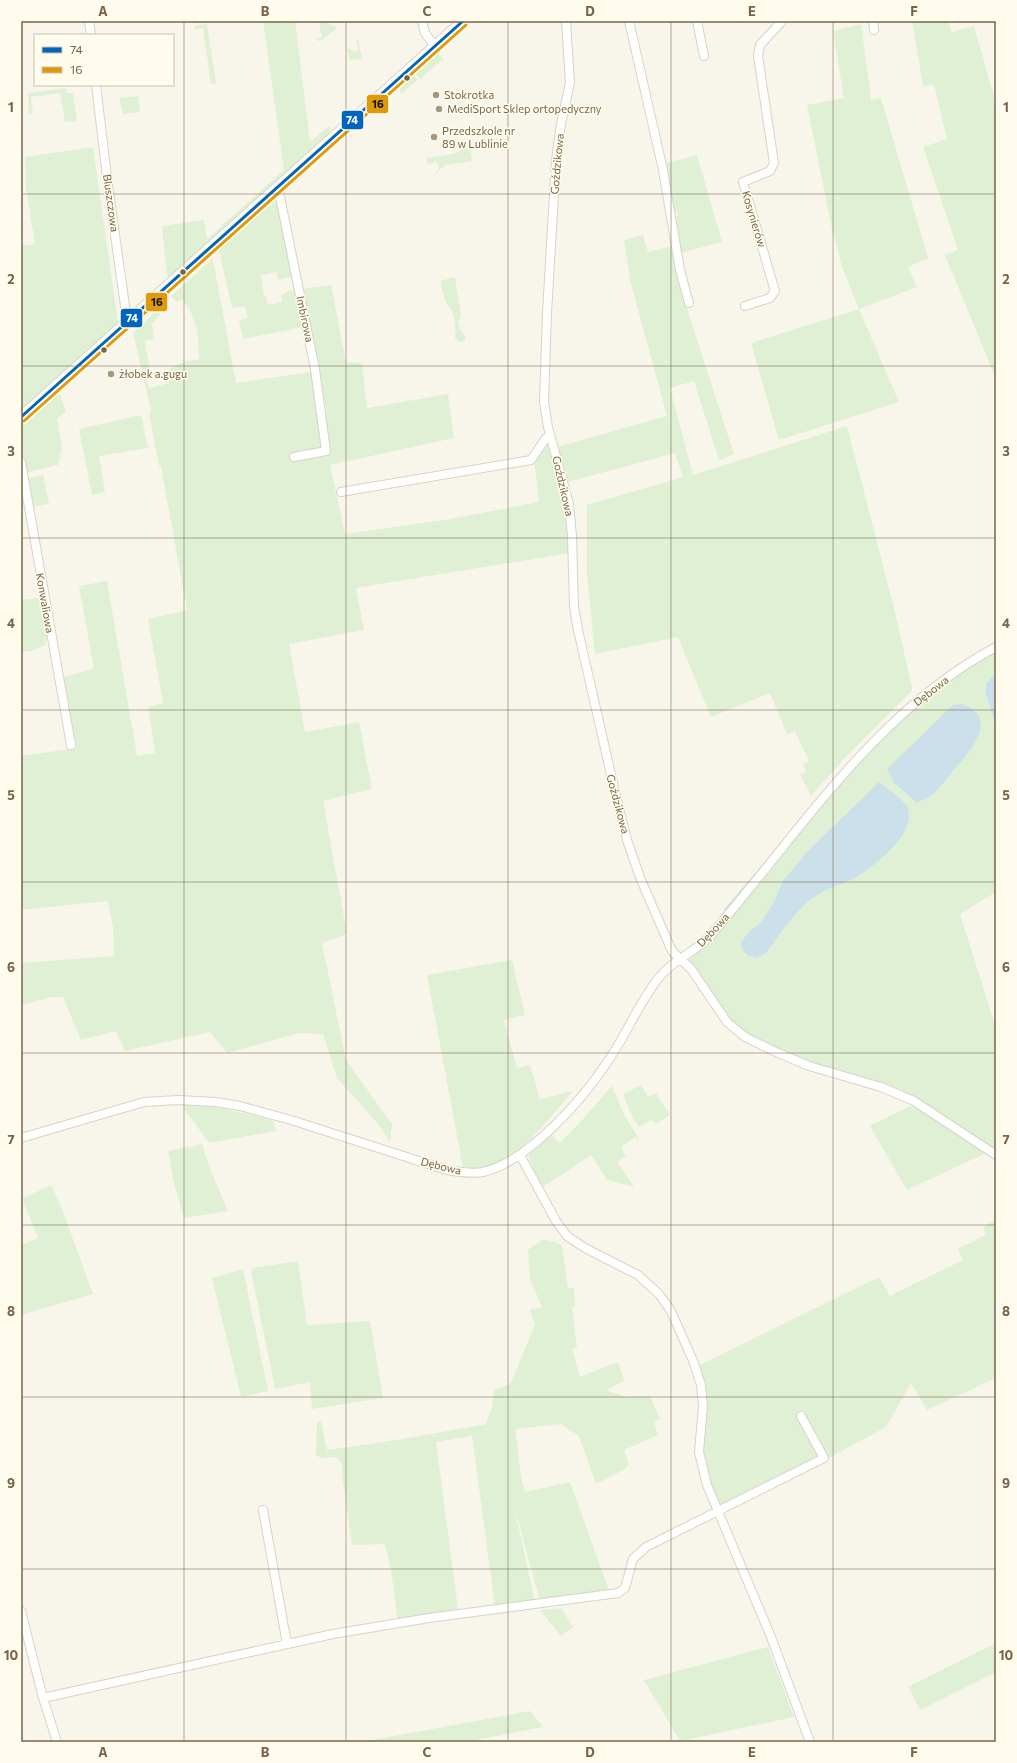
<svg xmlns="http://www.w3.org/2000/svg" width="1017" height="1763" font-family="Commissioner,sans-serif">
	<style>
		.green { fill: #dff0d5 }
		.water { fill: #cbe0ea }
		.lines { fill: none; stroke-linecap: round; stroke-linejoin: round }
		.stream { stroke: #cbe0ea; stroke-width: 2 }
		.minor-casing { stroke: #d7d3c9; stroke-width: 10 }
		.tertiary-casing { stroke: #d7d3c9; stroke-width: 12 }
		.minor { stroke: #fefefc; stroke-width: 8 }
		.tertiary { stroke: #fefefc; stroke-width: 10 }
		.bus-1-casing { stroke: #fffced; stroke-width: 6 }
		.bus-2-casing { stroke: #fffced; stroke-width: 6 }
		.bus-1 { stroke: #0065bd; stroke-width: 3 }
		.bus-2 { stroke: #de990e; stroke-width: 3 }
		.grid { fill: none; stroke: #786548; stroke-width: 1; stroke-opacity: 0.55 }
		.bus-dot { fill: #786548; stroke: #fffced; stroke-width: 1.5 }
		.poi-dot { fill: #a59881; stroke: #fffced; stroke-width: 1.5 }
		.labels { text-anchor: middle; stroke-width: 3; stroke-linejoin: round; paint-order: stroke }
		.poi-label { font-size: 11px; fill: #786548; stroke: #fffced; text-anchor: start }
		.street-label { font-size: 11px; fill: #786548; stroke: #fffced }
		.line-badge { stroke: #fffced; stroke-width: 1.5 }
		.badge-label { font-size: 11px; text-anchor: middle; font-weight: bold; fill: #fff }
		.pale-badge-label { font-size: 11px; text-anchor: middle; font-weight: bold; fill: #111 }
		.neatline { fill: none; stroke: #786548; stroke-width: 1.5 }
		.grid-label { font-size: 13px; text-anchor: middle; font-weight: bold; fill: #786548 }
	</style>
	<rect width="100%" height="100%" fill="#f8f6eb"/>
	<path class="green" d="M263,21h9l2,12 -2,-12h23l15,121 19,-16 2,5 -162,149 -2,-5 -5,-49 42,-6 3,19 77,-69z
		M314,21h8l14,6v2l-16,12h-2l-2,-3 6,-1 -3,-14h-4z
		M912,21h37l2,11 23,-6 22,78v275l-51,-124 13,-5 -35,-103 24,-8 -13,-54 -11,1z
		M207,24l9,60h-5l-8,-56 -8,1v-3z
		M861,24l10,76 10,-2 47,160 -20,9 9,20 -58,22 40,93 -120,38 -28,-97 108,-34 -17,-42 -10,-38 -25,-124 37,-7 -11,-67z
		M358,38l4,21 -12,1 -4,-12 11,4 2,-4 -2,-1 1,-3 -2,-1z
		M437,52l6,7 -23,20 -6,-7z
		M413,74l5,6 -17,14 -2,-8 6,-6 2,2 5,-4 -2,-2z
		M66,88l1,5h6l4,28 -12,1 -5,-29 -29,4 2,17h-4l-1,-21z
		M138,96l2,16 -17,2 -4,-16z
		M470,146l2,15 -26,4 -6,4 -7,9 6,-10 -3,-7 -8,4 -2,-7 28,-4z
		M93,147l25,175 -97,89v-165l14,-2 -9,-56 -1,-31z
		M697,155l25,87 -42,11 -7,-34 5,-3 -1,-4 -5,-3 -9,-45z
		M276,200l16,77 -14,3 -1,-8 -16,3 3,21 2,-1 2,10 14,-3 -1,-7 10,-5 4,1 8,36 -60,12 -4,-19 9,-2 -3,-12 -13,2 -13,-58z
		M643,235l5,17 25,-6 16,69 45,139 -15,6 -25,-79 -24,7 23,87 154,-49 48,186 17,75v4l-68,68 -33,37 -11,-22 6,-2 -3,-7 6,-4 -14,-30 -8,3 -17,-41 -59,24 -33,-80 -83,17 -8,-80v-69l96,-28 -8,-24 -107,29 -11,-35 110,-31 -36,-132 -7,-44z
		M213,259l23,124 75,-11 9,42 7,-1 -25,-124 29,-4 15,77 16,1 5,45 81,-14 6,44 -124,27 15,69 105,-15 89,-17 -5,-42 14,-18 16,52 6,59 -214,35 8,42 -75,14 16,88 54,-10 13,67 -49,12 24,133 -25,9 24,117 46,64 -2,18 -11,-17 -42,-47 -14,-44 -24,-1 -72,20 -17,-21 -85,19 -9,-20 -35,9 -18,-43h-11l-31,8v-42l93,-7 -1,-29 -5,-26 -87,9v-154l56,-8 -14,-71 31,-8 -15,-83 28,-5 30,175 18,-3 -7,-46 15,-4 -15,-84 39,-9 -26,-144h-2l-10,-53h2v-3l-18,-77 30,-29 3,3 -14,17 2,15 -9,2 5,29 -4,6 3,12 20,-5 -1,-13c11,-7 19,-9 31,-11 -1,-25 -1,-40 -17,-60l-5,3 -6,-6z
		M455,277l6,39 -3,6 3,9 5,7 -2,3 -5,1 -4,-4c1,-10 0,-18 -3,-27 -1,-3 -4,-5 -6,-8 -2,-7 -4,-15 -6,-22z
		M59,392l7,20 -9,7 5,28 -4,18 -33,8 -4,-24v-23z
		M141,415l7,33 -49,8 6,36 -13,3 -13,-66z
		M43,475l6,29 -17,3 -5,-28z
		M41,598l6,39 -2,8 -13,6 -11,1v-52z
		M996,651v241l-36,22 36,114v127l-82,-54 -63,-22 -112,-47 -36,-44 -17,-31 225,-254z
		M512,960l13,55 -21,5 13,48 13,-3 10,34 33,-8c-25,28 -52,69 -91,77 -6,1 -13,0 -19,0l-36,-193z
		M641,1085l7,12 8,-4 14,22 -14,9 -4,-4 -13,7 -9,-15 -7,-18z
		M612,1086l12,29 16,25 -5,-3 -14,10 5,9 -9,6 17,25 -27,-7 -16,-25 -48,32 -7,-12 -8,-19 23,-21 9,8 22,-23z
		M185,1105c33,1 56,7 88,16l3,10 -67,12 -26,-36z
		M910,1106l23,11 53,36 -79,37 -37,-64z
		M202,1144l8,25 18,42 -44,7 -11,-39 -5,-28z
		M51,1185l11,24 31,85 -72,21v-70l17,-7 -16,-40h2z
		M996,1220v158l-69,32 -16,-27 -25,44 -61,33 -104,52 -16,-42 -3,-14 5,-53 -7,-38 179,-88 11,19 73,-36 -5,-11 28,-14 -3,-8z
		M543,1239l15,4 4,3 6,42h6l1,18 -3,2 5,39 -5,2 8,28 38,-15 6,19 -18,9 20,7 24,-1 10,23 -6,3 4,13 -34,15 5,14 -4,5 -29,15 -17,-48 -18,-12 -46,5 6,48 4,15 45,-10 40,111 -70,8 -26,-96 21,97 -40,4 -23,-170 -36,6 22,167 -60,11c-4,-26 -6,-52 -13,-76l-33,1 -10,-70v-11l-5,-7 -14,1 -7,-2 1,-34 4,-1 6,29c53,-7 106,-16 159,-26l6,-17 2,-17 17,-7 24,-59 -5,-14 12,-3 -12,-28 -2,-29z
		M298,1261l9,64 63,-4 13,77 -71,11 -2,-27 -35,7 -24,-118 2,-3z
		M243,1269l25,122 -27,6c-9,-40 -20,-79 -29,-119z
		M561,1608l12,19 -12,9 -21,-26z
		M996,1643v29l-76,38 -12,-23z
		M768,1647l26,70 -114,24 -36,-61z
		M530,1711l13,16 -78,15h-104z"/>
	<path class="water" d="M996,674v54l-10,-34v-11z
		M961,704c41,12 8,49 -8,67 -10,12 -21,29 -37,31l-22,-19 -7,-14 66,-64z
		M879,782c7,6 26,18 29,26 9,26 -36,60 -55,71 -13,6 -27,10 -39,18 -16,10 -36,40 -48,56l-10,5 -9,-3 -6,-8v-5l9,-11 11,-9 13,-20 9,-21 25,-30z"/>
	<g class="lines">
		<path class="stream" d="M725,910l40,-47"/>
		<defs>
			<path id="minor" d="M89,21l2,14
				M422,21l3,12 10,13
				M566,21l4,62 -9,41 -5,36 -9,153 -3,89 4,25 21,77 3,32 2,71 4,23 37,162 12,48 14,40 31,71 19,18 36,53 18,15 33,16 31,13 72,21 33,14 82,54
				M629,21l34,149 17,100 9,33
				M697,21l7,35
				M873,21l1,9
				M96,85l12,100 18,128 4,6
				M278,187l37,182 11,82 -32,6
				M745,306l25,-8 5,-7 -32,-109 27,-11 4,-8 -16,-107 2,-11 22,-24
				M21,462l50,283
				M341,492l190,-32 15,-22 4,-3
				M21,1138l123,-36 34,-2 37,2 25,4 51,14 156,50c12,2 24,4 36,2 45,-10 101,-74 125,-111 18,-26 30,-56 49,-81 14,-19 37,-27 53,-44 88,-101 164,-224 286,-289
				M520,1155l36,66 11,15 18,12 53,27 21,19 12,17 23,52 7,22 2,21 -4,46 8,33 64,152 39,105
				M263,1510l24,134
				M21,1611l22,87 14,44
				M43,1698l290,-64 96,-16 189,-25 7,-5 8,-29 13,-12 178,-89 -23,-42"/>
			<path id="tertiary" d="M21,417l442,-396"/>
		</defs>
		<use href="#minor" class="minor-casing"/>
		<use href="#tertiary" class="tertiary-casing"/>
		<use href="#minor" class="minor"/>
		<use href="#tertiary" class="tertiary"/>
		<defs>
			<path id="bus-1" d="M21,417l442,-396"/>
			<path id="bus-2" d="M24,421l442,-396"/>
		</defs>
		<use href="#bus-1" class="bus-1-casing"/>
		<use href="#bus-2" class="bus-2-casing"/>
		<use href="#bus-1" class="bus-1"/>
		<use href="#bus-2" class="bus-2"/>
	</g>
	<path class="grid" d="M184,21v1721M346,21v1721M508,21v1721M671,21v1721M833,21v1721M21,194h975M21,366h975M21,538h975M21,710h975M21,882h975M21,1053h975M21,1225h975M21,1397h975M21,1569h975"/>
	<g class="bus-dot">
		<circle cx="407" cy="78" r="3.5"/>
		<circle cx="183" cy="272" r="3.5"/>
		<circle cx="104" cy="350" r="3.5"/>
	</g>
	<g class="poi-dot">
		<circle cx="436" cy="95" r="4"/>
		<circle cx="439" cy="109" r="4"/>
		<circle cx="434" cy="137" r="4"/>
		<circle cx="111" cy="374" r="4"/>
	</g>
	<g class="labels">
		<g class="poi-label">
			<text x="444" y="99">Stokrotka</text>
			<text x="447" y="113">MediSport Sklep ortopedyczny</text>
			<text x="442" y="135">Przedszkole nr<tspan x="442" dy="13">89 w Lublinie</tspan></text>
			<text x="119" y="378">żłobek a.gugu</text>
		</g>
		<g class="street-label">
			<text transform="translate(557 164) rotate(-85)" y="4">Goździkowa</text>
			<text transform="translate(111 203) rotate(82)" y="4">Bluszczowa</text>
			<text transform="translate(754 219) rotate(73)" y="4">Kosynierów</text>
			<text transform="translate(305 319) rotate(78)" y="4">Imbirowa</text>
			<text transform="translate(563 486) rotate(77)" y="4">Goździkowa</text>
			<text transform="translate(45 603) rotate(80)" y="4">Konwaliowa</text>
			<text transform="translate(931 691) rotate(-38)" y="4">Dębowa</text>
			<text transform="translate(618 804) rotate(75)" y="4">Goździkowa</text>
			<text transform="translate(713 930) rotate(-47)" y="4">Dębowa</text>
			<text transform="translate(441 1166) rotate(14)" y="4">Dębowa</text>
		</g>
	</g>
	<g class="line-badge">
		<rect x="366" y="94" width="23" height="20" rx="4" fill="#de990e"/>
		<rect x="341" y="110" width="23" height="20" rx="4" fill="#0065bd"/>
		<rect x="145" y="292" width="23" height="20" rx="4" fill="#de990e"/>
		<rect x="120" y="308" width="23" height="20" rx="4" fill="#0065bd"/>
	</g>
	<g class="badge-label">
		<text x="352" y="124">74</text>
		<text x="132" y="322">74</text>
	</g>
	<g class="pale-badge-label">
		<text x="378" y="108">16</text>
		<text x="157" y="306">16</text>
	</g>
	<rect width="1017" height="1763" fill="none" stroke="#fffced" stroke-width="44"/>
	<rect x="34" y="34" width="140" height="52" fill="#fffced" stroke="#c9c0ab"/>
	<rect x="42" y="47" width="20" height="6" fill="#0065bd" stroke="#c9c0ab"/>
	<text x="70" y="54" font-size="12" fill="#786548">74</text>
	<rect x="42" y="67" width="20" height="6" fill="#de990e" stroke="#c9c0ab"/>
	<text x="70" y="74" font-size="12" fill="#786548">16</text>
	<rect x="22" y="22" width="973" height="1719" class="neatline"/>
	<g class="grid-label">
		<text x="103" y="16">A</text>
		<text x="265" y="16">B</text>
		<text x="427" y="16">C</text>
		<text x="590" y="16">D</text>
		<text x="752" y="16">E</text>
		<text x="914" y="16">F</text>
		<text x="11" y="112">1</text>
		<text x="1006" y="112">1</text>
		<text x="11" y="284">2</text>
		<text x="1006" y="284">2</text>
		<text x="11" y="456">3</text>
		<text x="1006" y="456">3</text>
		<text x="11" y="628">4</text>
		<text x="1006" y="628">4</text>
		<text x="11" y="800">5</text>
		<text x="1006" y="800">5</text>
		<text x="11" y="972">6</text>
		<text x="1006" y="972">6</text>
		<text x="11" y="1144">7</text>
		<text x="1006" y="1144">7</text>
		<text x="11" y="1316">8</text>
		<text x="1006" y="1316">8</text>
		<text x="11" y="1488">9</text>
		<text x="1006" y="1488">9</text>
		<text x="11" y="1660">10</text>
		<text x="1006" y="1660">10</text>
		<text x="103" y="1757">A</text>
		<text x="265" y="1757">B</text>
		<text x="427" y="1757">C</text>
		<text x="590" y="1757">D</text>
		<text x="752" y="1757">E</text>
		<text x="914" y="1757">F</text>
	</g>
</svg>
